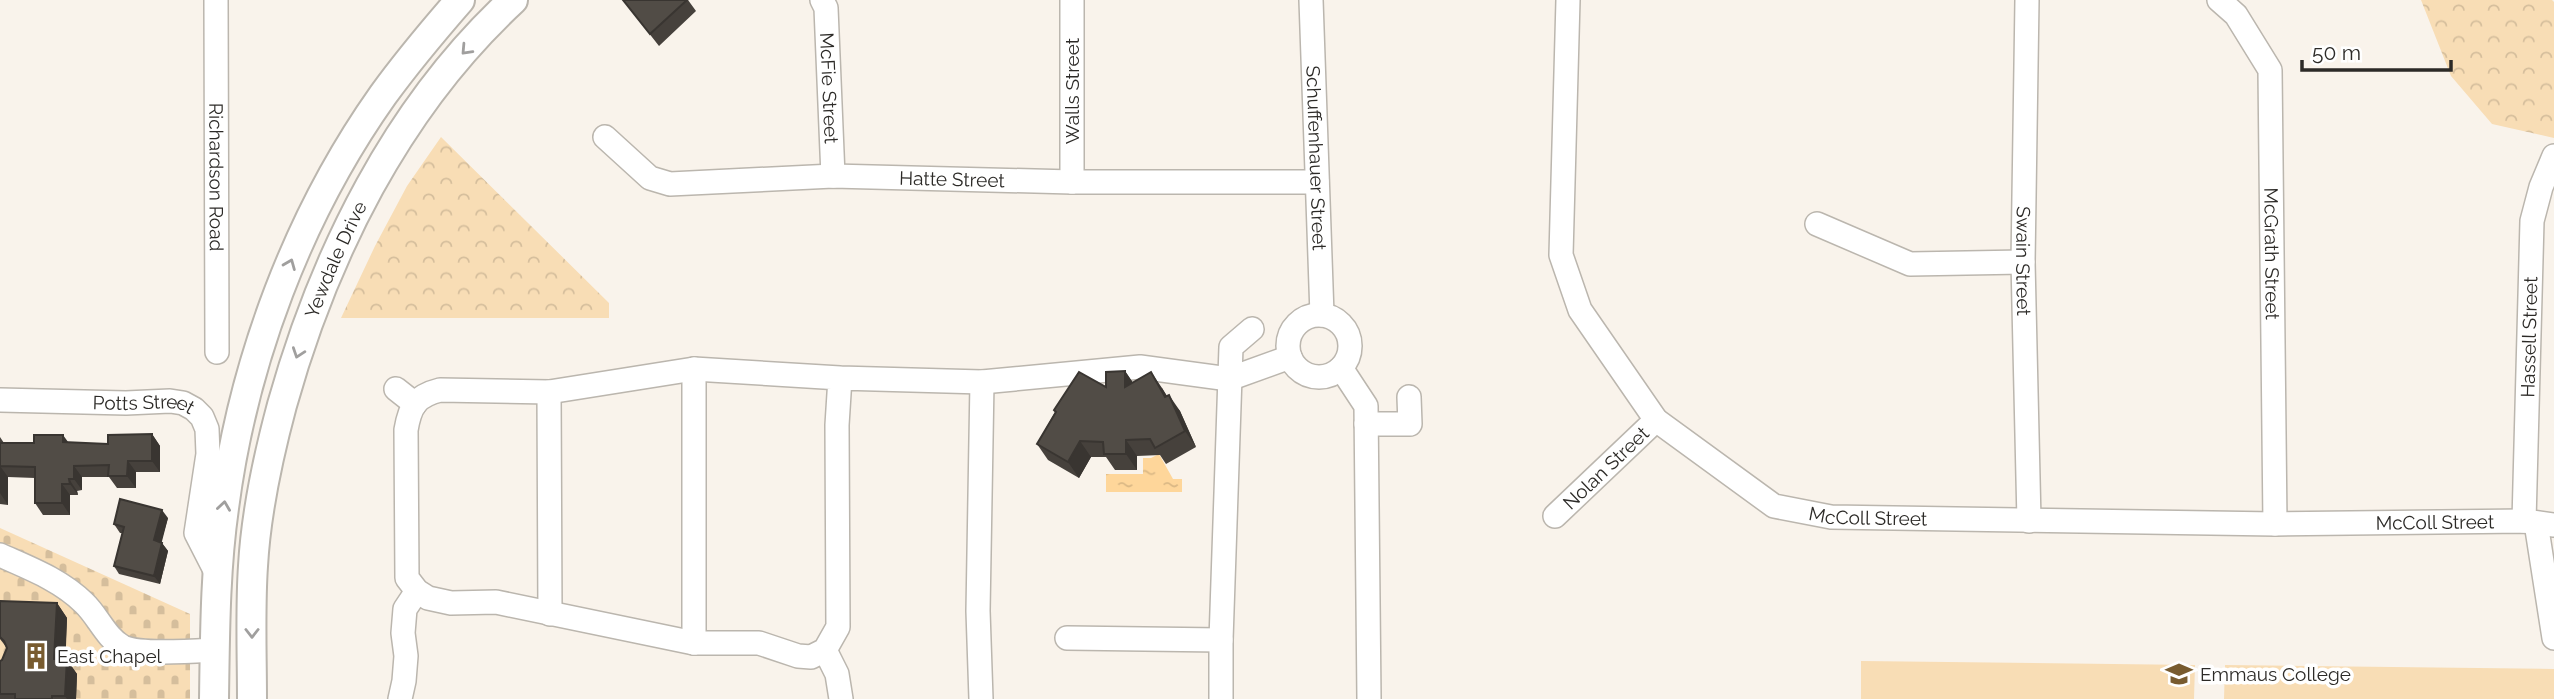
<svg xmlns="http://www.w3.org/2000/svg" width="2554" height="699" font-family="Raleway,sans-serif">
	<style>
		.grass { fill: #f8ddb5 }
		.cemetery { fill: url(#cemetery-stones) }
		.park { fill: url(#park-crowns) }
		.water { fill: url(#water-ripples) }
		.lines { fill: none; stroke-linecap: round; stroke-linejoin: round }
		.minor-casing { stroke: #bbb6ae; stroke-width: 26 }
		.major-casing { stroke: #bbb6ae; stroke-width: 32 }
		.minor { stroke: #fff; stroke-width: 23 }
		.major { stroke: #fff; stroke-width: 28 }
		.wall { fill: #46413c }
		.shaded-wall { fill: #393531 }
		.building { fill: #514c46; stroke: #393531; stroke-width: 2 }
		.oneway { stroke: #a09f9e }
		.labels { text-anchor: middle; stroke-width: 7; stroke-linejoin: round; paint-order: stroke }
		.street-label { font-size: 19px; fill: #2c2a27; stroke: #fff }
		.poi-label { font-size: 19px; fill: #2c2a27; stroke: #fff; text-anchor: start }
	</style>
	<defs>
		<pattern id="cemetery-stones" width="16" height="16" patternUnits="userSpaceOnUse" patternTransform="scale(1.75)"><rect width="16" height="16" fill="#f8ddb5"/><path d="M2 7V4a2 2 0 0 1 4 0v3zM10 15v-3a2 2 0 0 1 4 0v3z" fill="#d5be9c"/></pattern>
		<pattern id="park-crowns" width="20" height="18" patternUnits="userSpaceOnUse" patternTransform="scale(1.75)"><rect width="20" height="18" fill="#f8ddb5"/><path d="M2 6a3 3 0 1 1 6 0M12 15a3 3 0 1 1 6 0" fill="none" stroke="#d5be9c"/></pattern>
		<pattern id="water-ripples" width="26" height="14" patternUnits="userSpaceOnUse" patternTransform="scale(1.75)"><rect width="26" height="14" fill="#fed69a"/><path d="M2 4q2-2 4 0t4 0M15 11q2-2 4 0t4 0" fill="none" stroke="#dab885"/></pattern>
	</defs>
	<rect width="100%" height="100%" fill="#f9f3eb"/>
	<path class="grass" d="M1861,661l334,4 -1,34h-333z
		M2225,665l329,4v30h-330z"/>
	<path class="cemetery" d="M0,528l190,86v85h-190z"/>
	<path class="park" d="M2421,0h131l2,2v136l-62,-14 -41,-48z
		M441,137l168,166v15h-268l34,-72 32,-60z"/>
	<path class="water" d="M1159,454l14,25h9v13h-76v-18h37v-16h8z"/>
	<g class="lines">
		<defs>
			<g id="minor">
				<path id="s1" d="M216,0l1,352"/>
				<path id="s2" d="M822,0l4,8 7,168"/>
				<path d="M1072,0v182"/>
				<path id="s3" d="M1311,0l11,315"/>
				<path id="s4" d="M1568,0l-7,255 19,55 76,110 118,86 57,11 444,7 249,-3 30,4"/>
				<path id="s5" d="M2027,0l-4,262 6,259"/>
				<path id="s6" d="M2219,0l17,15 34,55 5,454"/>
				<path id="s7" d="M605,137l45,41 20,6 163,-8 239,6h245"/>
				<path d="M1817,224l93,40 113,-2"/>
				<circle cx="1319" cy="346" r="31"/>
				<path d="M1341,368l25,38 3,293"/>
				<path d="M694,369v274"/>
				<path d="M840,378l-3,47 1,202 -13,23 -14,7 -13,-1 -39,-13h-65l-198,-41 -45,1 -23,-5 -11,-7 -10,-13 -1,-148c4,-24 10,-34 34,-40l109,2 145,-23 146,9 142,4 158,-15 89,12 61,-22"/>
				<path d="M396,389l19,15"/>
				<path d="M549,392l1,222"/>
				<path id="s8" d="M0,400l126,3 44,-2 13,2 11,6 8,8 5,12 1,25 -12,79 21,41"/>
				<path d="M1366,424h44l-1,-27"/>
				<path id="s9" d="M1555,516l101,-96"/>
				<path id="s10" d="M2524,521l8,-300 9,-34 13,-31"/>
				<path d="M2536,523l18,115"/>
				<path d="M0,555c29,13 61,25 84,48 14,13 22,35 39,44 16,8 73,4 92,3"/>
				<path d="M1067,638l154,2"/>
				<path d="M825,650l12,24 4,25"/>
				<path d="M400,699l4,-18 2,-25 -3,-23 2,-24 12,-18"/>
				<path d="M981,699l-3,-88 4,-229"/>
				<path d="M1221,699v-59l10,-293 21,-18"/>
			</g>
			<g id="major">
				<path d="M214,699c1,-64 1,-128 10,-191 19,-146 74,-293 159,-413 24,-33 50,-64 77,-95"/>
				<path id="s11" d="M252,699c0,-44 -2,-89 1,-133 3,-54 15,-109 29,-161 42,-150 115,-298 231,-405"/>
			</g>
		</defs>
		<use href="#minor" class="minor-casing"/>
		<use href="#major" class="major-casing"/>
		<use href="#minor" class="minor"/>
		<use href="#major" class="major"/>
	</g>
	<path class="wall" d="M623,0h65l8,11 -37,35z
		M1125,371l8,12 29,5 5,8 13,15 16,36 -30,17 -6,-9 -23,1v14h-22l-9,-13h-15l-12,21 -31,-18 -11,-16 18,-32 -1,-2 52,-23z
		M152,434l8,12v26h-24v16h-19l-8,-11h-27v13l-5,1 1,4h-8v20h-27l-8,-12v-25l-27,-1v28l-8,-1v-67l4,6 104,1z
		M168,518l-7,24 7,9 -8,33 -41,-10 -5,-8 8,-33h-2l-6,-9z
		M0,601l57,2 10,15 -2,41 12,15 -1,25h-76v-38l2,-1 5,-12 -7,-9z"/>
	<path class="shaded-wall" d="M1125,371l11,16h-11z
		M1151,372l11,16 15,25 -12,-16z
		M1169,395l11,16 16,36 -11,-16z
		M152,434l8,12v26l-8,-11z
		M63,435l8,11 -8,-4z
		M1126,440l11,16v14l-11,-16z
		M1080,441l11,16 -12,21 -11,-16z
		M128,461l8,11v16l-9,-12z
		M0,466l8,11v28l-8,-12z
		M74,466l8,11v13l-8,-11z
		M69,479l8,12 1,4 -8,-11z
		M62,484l8,11v20l-8,-12z
		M162,510l6,8 -8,31 -6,-9z
		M162,543l6,8 -8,33 -6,-8z
		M57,603l10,15 -2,55 -11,-14z
		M67,659l10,15 -1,25h-9l-2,-3z"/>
	<path class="building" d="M623,0h64l-37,34z
		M1125,371v16l26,-15 14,25 4,-2 16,36 -30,17 -5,-9 -24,1v14h-22l-1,-12 -23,-1 -12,21 -31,-18 19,-32 -2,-2 25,-38 27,15v-15z
		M152,434v27h-24l-1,15h-19l1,-11 -35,1v13h-5l1,5h-8v19h-27v-36l-35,-1v9v-32h34v-8h29v7l45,2v-9z
		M120,499l42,11 -8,30 8,3 -8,33 -40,-10 10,-39 -10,-3z
		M0,601l57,2 -3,56h13l-2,37h-13v3h-37v-5h-15v-33l2,-1 5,-12 -3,-7 -4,-4z"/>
	<defs><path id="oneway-chevron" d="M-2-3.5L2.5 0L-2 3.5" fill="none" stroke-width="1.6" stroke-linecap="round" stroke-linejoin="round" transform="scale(1.75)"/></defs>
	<g class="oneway">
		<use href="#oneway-chevron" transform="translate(466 50) rotate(133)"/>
		<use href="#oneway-chevron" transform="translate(290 264) rotate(-68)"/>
		<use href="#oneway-chevron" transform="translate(298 353) rotate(109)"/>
		<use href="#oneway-chevron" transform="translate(224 506) rotate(-82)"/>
		<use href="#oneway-chevron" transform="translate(252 633) rotate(90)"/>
	</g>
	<defs>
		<symbol id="building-bare" viewBox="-9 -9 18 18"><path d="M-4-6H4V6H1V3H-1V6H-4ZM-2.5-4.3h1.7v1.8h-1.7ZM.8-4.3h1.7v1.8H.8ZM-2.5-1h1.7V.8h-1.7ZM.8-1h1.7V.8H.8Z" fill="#785b2f" stroke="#fff" stroke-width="2.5" paint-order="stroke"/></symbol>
		<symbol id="school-bare" viewBox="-9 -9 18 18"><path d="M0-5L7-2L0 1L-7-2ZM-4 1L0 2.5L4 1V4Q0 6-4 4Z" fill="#785b2f" stroke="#fff" stroke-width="2.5" paint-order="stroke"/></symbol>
	</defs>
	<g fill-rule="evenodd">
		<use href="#building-bare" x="17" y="637" width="38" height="38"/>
		<use href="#school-bare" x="2160" y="655" width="38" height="38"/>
	</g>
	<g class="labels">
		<g class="street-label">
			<text dy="7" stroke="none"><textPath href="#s2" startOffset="89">McFie Street</textPath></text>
			<text transform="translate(1072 91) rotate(-90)" y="7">Walls Street</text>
			<text dy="7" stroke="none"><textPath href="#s3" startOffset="158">Schuffenhauer Street</textPath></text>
			<text dy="7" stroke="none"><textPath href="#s1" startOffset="177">Richardson Road</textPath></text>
			<text dy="7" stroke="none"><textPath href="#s7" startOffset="364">Hatte Street</textPath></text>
			<text dy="7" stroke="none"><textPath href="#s6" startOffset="271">McGrath Street</textPath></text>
			<text dy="7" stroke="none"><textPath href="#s5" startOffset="261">Swain Street</textPath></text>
			<text dy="7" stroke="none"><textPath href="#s11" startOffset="452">Yewdale Drive</textPath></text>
			<text dy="7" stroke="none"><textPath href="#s10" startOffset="184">Hassell Street</textPath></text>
			<text dy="7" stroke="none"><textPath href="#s8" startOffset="144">Potts Street</textPath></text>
			<text dy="7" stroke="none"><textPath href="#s9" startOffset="70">Nolan Street</textPath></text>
			<text dy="7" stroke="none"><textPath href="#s4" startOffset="688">McColl Street</textPath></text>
			<text dy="7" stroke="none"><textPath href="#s4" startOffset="1255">McColl Street</textPath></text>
		</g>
		<g class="poi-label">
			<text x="57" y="663">East Chapel</text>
			<text x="2200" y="681">Emmaus College</text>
		</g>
	</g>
	<path d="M2302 60v10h149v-10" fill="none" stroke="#2c2a27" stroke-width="3.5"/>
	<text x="2312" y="60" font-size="21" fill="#2c2a27" stroke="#ffffff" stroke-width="5" paint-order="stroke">50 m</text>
</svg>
